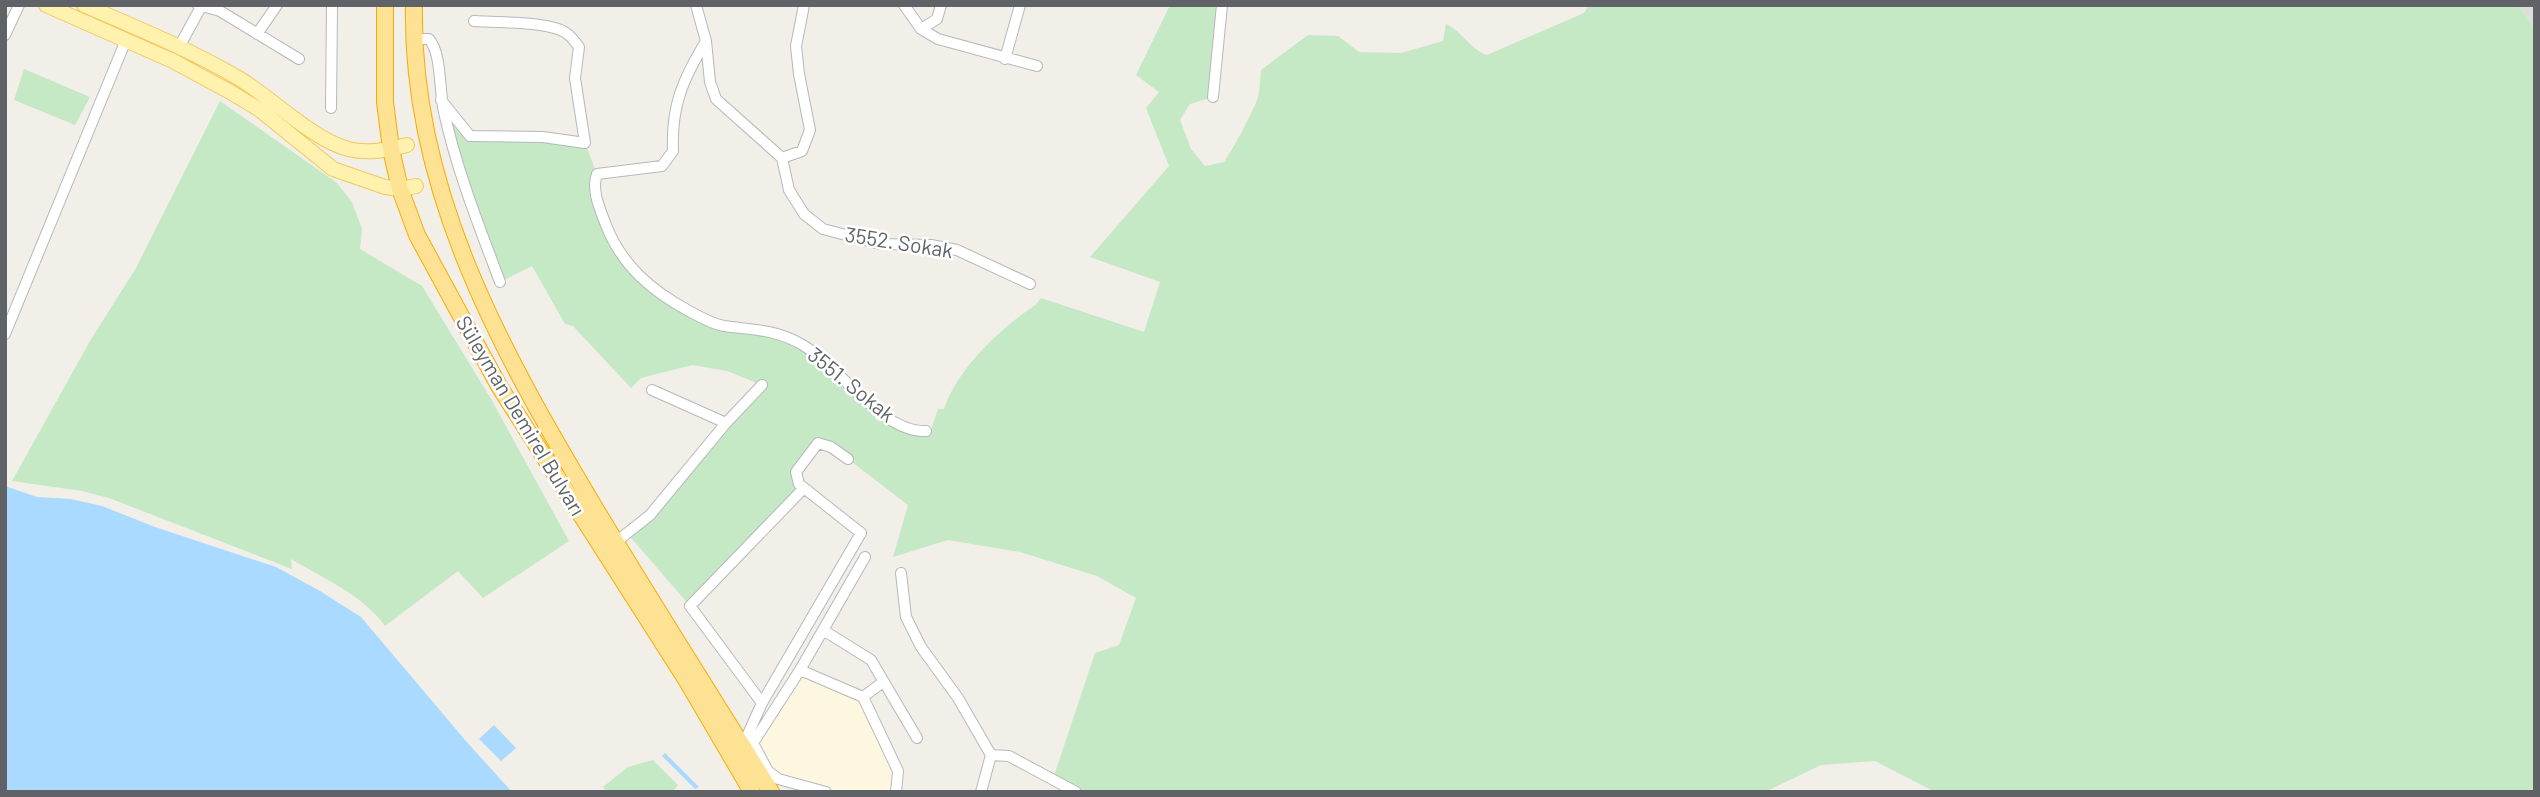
<svg xmlns="http://www.w3.org/2000/svg" width="2540" height="797" font-family="Barlow,sans-serif">
	<style>
		.commercial { fill: #fef7e0 }
		.industrial { fill: #e0deda }
		.green { fill: #c5e8c5 }
		.water { fill: #aadaff }
		.lines { fill: none; stroke-linecap: round; stroke-linejoin: round }
		.minor-casing { stroke: #b5b8bc; stroke-width: 12 }
		.major-casing { stroke: #f2c960; stroke-width: 16 }
		.highway-casing { stroke: #f9ab00; stroke-width: 18 }
		.minor { stroke: #fff; stroke-width: 10 }
		.major { stroke: #fff2af; stroke-width: 14 }
		.highway { stroke: #fde293; stroke-width: 16 }
		.labels { text-anchor: middle; stroke-width: 5; stroke-linejoin: round; paint-order: stroke }
		.street-label { font-size: 21px; fill: #5f6368; stroke: #fff }
	</style>
	<rect width="100%" height="100%" fill="#f1efe8"/>
	<path class="commercial" d="M800,670l63,27 35,74 -2,21h-70l-49,-14 -24,-35z"/>
	<path class="industrial" d="M2518,5h17v24z"/>
	<path class="green" d="M1170,5h52l-9,92 -23,7 -10,16 11,29 14,17 19,-4c13,-19 22,-39 32,-59 4,-9 4,-24 5,-33l47,-35 30,1 21,16 42,1 42,-12 3,-17c18,9 24,25 41,31l97,-42 5,-8h929l17,24v763h-600l-60,-31 -54,4 -56,27h-689l-23,-13 42,-126 24,-8 17,-47 -39,-22 -77,-24 -72,-12 -55,17 15,-52 -60,-46 -30,-16 -22,29 8,16 -114,118 -63,-73 135,-148 -35,-14 -35,-6 -51,13 -10,10 -58,-62 -8,-2 -33,-58 -32,16 -59,-182 29,36 115,7 12,31 -3,9 29,75 75,58 103,28 74,64 1,12 54,13 8,-24h6c13,-37 45,-69 76,-93 9,-7 15,-9 21,-18l103,34 16,-50 -70,-25 79,-91 -23,-58 13,-16 -23,-17z
		M24,69l66,28 -15,28 -61,-25z
		M220,101l117,82 15,19 10,27 -2,20 62,37 69,113 78,142 -86,57 -25,-27 -73,55c-22,-31 -62,-48 -94,-67l1,10 -183,-71 -27,-7 -70,-10 78,-140 46,-73z
		M653,760l25,25 -6,7h-65l-4,-5 25,-20z"/>
	<path class="water" d="M5,486l32,11 34,2 31,7 53,21 121,40 44,24 41,26 104,123 47,52h-507z
		M494,725l22,23 -15,13 -22,-22z
		M665,753l34,34 -4,2 -33,-33z"/>
	<g class="lines">
		<defs>
			<path id="minor" d="M198,5l22,6 79,48
				M696,5l10,36 4,41 6,17 66,59 7,32 15,24 19,15 57,15 51,1 26,5 73,34
				M904,5l17,24 17,10 99,27
				M921,29l16,-10 4,-14
				M257,34l20,-29
				M5,35l14,-30
				M415,39h14c13,15 10,52 15,73 13,59 35,114 56,170
				M706,41c-23,38 -35,65 -33,110l-11,15 -65,8c-6,16 3,35 9,51 16,41 46,66 83,86 11,6 23,13 35,15 28,4 51,3 77,18 38,21 80,89 125,87
				M179,47l23,-42
				M1005,59l15,-54
				M1213,97l9,-92
				M441,100l29,36 73,1 42,6 -10,-65 4,-31c-6,-8 -11,-15 -21,-18 -23,-8 -59,-6 -84,-8
				M331,108l1,-103
				M782,158l20,-7 8,-21 -11,-56 -3,-28 8,-41
				M5,334l121,-294
				M652,390l74,33
				M616,542l34,-27 76,-92 36,-38
				M901,573l5,44 15,30 37,51 33,57 -10,37
				M823,630l48,30 46,78
				M800,670l63,27 35,74 -2,21
				M863,697l20,-15
				M762,703l-72,-97 114,-118
				M753,743l47,-73 65,-113
				M991,755l18,1 67,36
				M771,777l55,15
				M777,778l-9,-7 -20,-37 14,-31 99,-170 -62,-49 -3,-12 22,-29 13,4 17,12"/>
			<path id="major" d="M46,5l127,56 59,32 28,17 73,59 52,18 15,2 16,-3
				M84,5c53,23 107,45 156,74 33,20 72,60 108,70 20,5 40,1 59,-4"/>
			<path id="highway" d="M385,5v97l6,47 9,40 17,46 82,151 188,295 65,111
				M414,5c-4,185 89,349 181,503 57,95 117,189 176,284"/>
		</defs>
		<use href="#minor" class="minor-casing"/>
		<use href="#major" class="major-casing"/>
		<use href="#highway" class="highway-casing"/>
		<use href="#minor" class="minor"/>
		<use href="#major" class="major"/>
		<use href="#highway" class="highway"/>
	</g>
	<g class="labels">
		<g class="street-label">
			<text transform="translate(899 243) rotate(9)" y="7">3552. Sokak</text>
			<text transform="translate(851 385) rotate(39)" y="7">3551. Sokak</text>
			<text transform="translate(520 416) rotate(59)" y="7">Süleyman Demirel Bulvarı</text>
		</g>
	</g>
	<rect width="2540" height="797" fill="none" stroke="#5f6368" stroke-width="14"/>
</svg>
